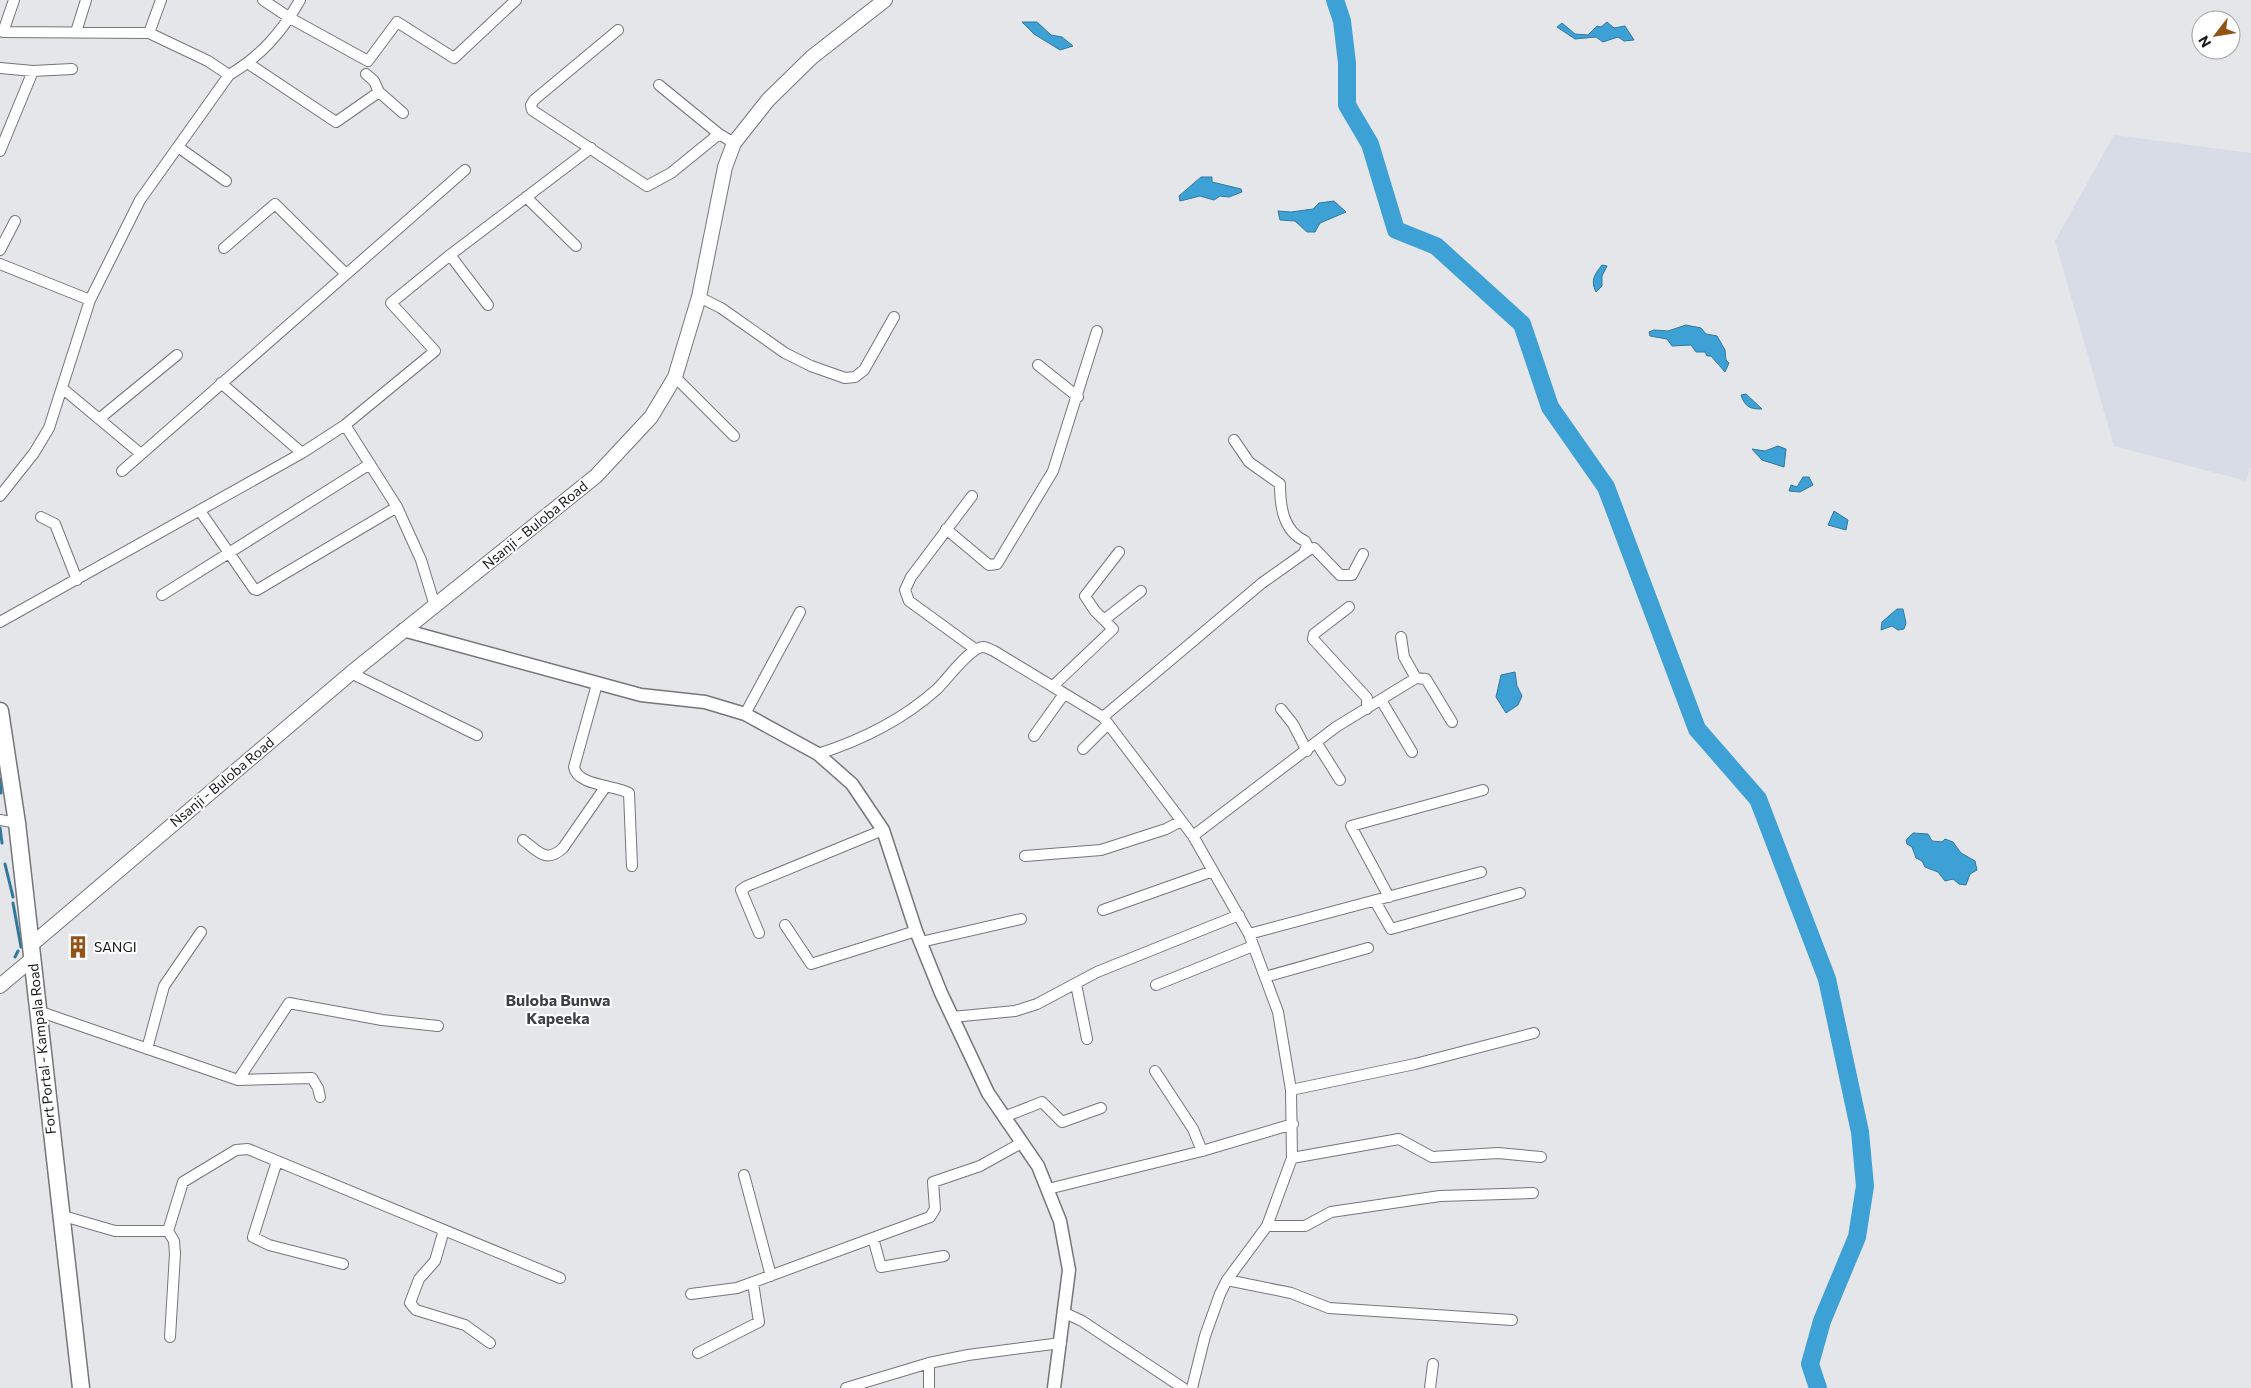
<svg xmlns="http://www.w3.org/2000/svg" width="2251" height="1388" font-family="Commissioner,sans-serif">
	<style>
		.built { fill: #d8dce7 }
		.water { fill: #3da1d5; stroke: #32789d }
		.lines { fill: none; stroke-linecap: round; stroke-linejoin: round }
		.stream { stroke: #32789d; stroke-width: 3 }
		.river { stroke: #3da1d5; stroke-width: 18 }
		.minor-casing { stroke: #747679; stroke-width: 12 }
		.tertiary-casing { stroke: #747679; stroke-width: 15 }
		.secondary-casing { stroke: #747679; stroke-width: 16 }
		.primary-casing { stroke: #747679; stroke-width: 19 }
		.minor { stroke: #fff; stroke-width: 10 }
		.tertiary { stroke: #fff; stroke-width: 12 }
		.secondary { stroke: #fff; stroke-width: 14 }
		.primary { stroke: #fff; stroke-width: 16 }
		.labels { text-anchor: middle; stroke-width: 4; stroke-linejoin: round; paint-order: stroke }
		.street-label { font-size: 14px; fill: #181819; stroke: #fff }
		.poi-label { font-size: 14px; fill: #181819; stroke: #fff; text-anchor: start }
		.quarter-label { font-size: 16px; font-weight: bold; fill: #3e3f42; stroke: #fff }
	</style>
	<rect width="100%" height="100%" fill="#e5e6ea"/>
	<path class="built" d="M2114,135l137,18v313l-5,15 -132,-35 -59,-205z"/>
	<path class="water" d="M1022,22h15l14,13 11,2 11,9 -13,4 -26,-16z
		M1607,22l7,6 11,-2 9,14 -10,1 -6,-4 -15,5 -7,-5 -21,2 -18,-12 5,-4 13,11 13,1 9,-9 4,1z
		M1201,177h11v5l29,7 1,3 -13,5 -9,-1 -6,4 -14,-4 -20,5 -1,-5z
		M1334,201l12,11 -26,11 -5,9h-8l-12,-11 -15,-1 -2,-9 13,1 22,-3 6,-6z
		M1602,265l5,1 -5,10v10l-6,6c-6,-12 -1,-18 6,-27z
		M1686,325l15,3 5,6 11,2 8,14 1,10 3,3 -4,9 -14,-16h-4l-2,-4h-9l-5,-7 -19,1 -5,-7 -17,-3 -1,-4 5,-2 14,1z
		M1746,394l16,15c-12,0 -17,-2 -21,-14z
		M1778,446l8,3 -2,18 -22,-7 -10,-11 13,2z
		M1803,477h6l4,8 -13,7 -11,-1 2,-6 6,2z
		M1834,511l14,9 -2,10 -18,-5z
		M1897,609h6l3,14 -2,6 -6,1 -6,-4 -11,4 1,-8z
		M1515,672l2,14 5,10 -4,9 -12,8 -10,-16 5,-22z
		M1913,833l15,1 4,7 10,1 3,-3 8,3 8,11 14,8 2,9 -7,4 -4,11 -7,-1 -6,-5 -8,2 -7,-9 -13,-5 -3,-6 -6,-3 -4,-11 -5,-3 -1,-4z"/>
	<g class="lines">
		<path class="stream" d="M0,779l1,14
			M0,828l2,15
			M5,864l8,33
			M13,903l8,44
			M15,957l3,-6"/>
		<path class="river" d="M1335,0l7,21 5,42v42l23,39 26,86 40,16 86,78 28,83 56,80 91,242 61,70 69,180 33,153 5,54 -8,51 -35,84 -12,43 8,24"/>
		<defs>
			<path id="minor" d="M14,0l-11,32 146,1 59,28 21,14
				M263,0l27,18 78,43 29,-39 57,36 62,-58
				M618,30l-84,70 -3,5 1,5 115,76 24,-13 48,-39
				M76,32l10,-32
				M149,33l12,-33
				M249,64l87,58 43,-30
				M0,68l33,3 39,-2
				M366,74l8,7 5,11 24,21
				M659,85l60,49 15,9
				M178,147l48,34
				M0,151l33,-80
				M526,197l50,49
				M224,248l51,-44 71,70
				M0,250l15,-29
				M450,255l38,50
				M0,264l90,36
				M699,297l22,11 64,45 26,13 34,12 10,-1 9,-7 30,-53
				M1038,365l40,32
				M675,377l59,59
				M221,383l81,70
				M62,388l79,66
				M99,419l78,-64
				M345,425l52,82 24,53 14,46
				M1234,440l15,22 31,22c0,22 3,47 25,57l2,4 -3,8
				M122,471l343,-301
				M0,496l34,-43 15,-25 41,-128 50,-100 89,-125c32,-19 53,-43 71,-75
				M972,496l-61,81 -6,13 4,11 66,48
				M200,511l54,78 3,1 140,-83
				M41,517l14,7 22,56
				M946,529l43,36 8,-1 56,-93 44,-140
				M162,595l208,-131
				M1349,607l-35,27 -1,5 54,59v11
				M1104,620l37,-29
				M0,622l302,-169 43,-28 90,-74 -44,-48 59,-48 141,-107
				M1401,637l3,20 12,21
				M351,673l126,62
				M597,684l-23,83c3,19 41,18 55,26l3,73
				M1053,686l60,-57 -18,-18 -10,-15 34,-44
				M1381,700l31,52
				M1281,709l12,15 14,27
				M745,714l55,-102
				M1103,717l159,-134 48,-34 4,-1 26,27h12l11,-21
				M1034,736l30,-42
				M1316,742l24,38
				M1083,749l25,-25
				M818,754c44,-14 83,-33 118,-64 10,-9 34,-43 47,-43 4,0 8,3 11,4l109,66 90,119 56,98 29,78 13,78 1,68 -25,68 -40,54 -7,14 -15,42 -13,52
				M0,820l17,3
				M1193,836l143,-109 80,-49 10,1 26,43
				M523,840c15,11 23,24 40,8l43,-62
				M1025,856l76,-6 65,-21 15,-8
				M1389,897l-38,-71 132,-36
				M1375,901l16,28 129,-36
				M1103,910l110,-39
				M785,925l26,39 105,-33
				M759,933l-18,-43 6,-4 136,-56
				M1249,934l232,-62
				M921,942l100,-23
				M1265,977l103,-29
				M1076,984l11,55
				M1156,985l97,-39
				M38,1011l200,69 74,-2 6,10 2,9
				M952,1017l63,-6 22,-7 60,-32 142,-57
				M147,1049l17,-63 37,-54
				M1155,1071l38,58 9,22
				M238,1080l51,-77 93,17 56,6
				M1291,1090l124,-26 119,-31
				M1004,1117l38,-15 20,20 39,-14
				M1292,1158l107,-19 33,18 66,-4 43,4
				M277,1161l-24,76 16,8 74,19
				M744,1175l27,101
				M1048,1189l154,-38 91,-27
				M60,1215l55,16h53l15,-49 53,-32 12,-1 312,129
				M1267,1226h38l26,-14 109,-16 93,-3
				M444,1230l-9,31 -16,18 -9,24 6,7 49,15 25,18
				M168,1231l6,10 1,13 -5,83
				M873,1238l8,29 63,-11
				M1227,1280l64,13 38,15 183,12
				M691,1294l46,-6 193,-71 5,-8 -2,-27 47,-16 43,-24
				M1065,1313l17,8 101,67
				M698,1353l61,-31 -6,-39
				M846,1388l83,-25 39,-8 93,-12
				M929,1388v-25
				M1430,1388l3,-24"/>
			<path id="tertiary" d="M403,630l238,65 64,7 40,12 73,40 34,30 31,46 33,101 25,62 33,70 14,30 50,73 22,55 9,49 -15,118"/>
			<path id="secondary" d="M31,945l320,-272 245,-197 55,-59 24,-40 24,-80 26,-130 9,-24 34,-43 44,-43 73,-57
				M0,986l32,-27"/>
			<path id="primary" d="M0,711l17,112 64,565"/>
		</defs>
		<use href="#minor" class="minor-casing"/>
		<use href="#tertiary" class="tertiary-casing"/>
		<use href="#secondary" class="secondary-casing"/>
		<use href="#primary" class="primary-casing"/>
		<use href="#minor" class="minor"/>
		<use href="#tertiary" class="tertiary"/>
		<use href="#secondary" class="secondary"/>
		<use href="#primary" class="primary"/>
	</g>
	<defs>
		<symbol id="building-bare" viewBox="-9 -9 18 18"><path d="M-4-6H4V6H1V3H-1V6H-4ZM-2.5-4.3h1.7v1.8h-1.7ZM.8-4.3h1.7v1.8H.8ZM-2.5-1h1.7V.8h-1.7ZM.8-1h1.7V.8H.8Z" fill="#925319" stroke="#fff" stroke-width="2.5" paint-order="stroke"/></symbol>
	</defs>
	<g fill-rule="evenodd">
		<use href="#building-bare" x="62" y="931" width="32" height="32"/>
	</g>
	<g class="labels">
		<g class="street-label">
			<text transform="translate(535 525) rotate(-39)" y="5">Nsanji - Buloba Road</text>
			<text transform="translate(222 782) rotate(-40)" y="5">Nsanji - Buloba Road</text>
			<text transform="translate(42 1049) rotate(-96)" y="5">Fort Portal - Kampala Road</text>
		</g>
		<g class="poi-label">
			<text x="94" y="952">SANGI</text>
		</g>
		<g class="quarter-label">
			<text x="558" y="1006">Buloba Bunwa<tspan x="558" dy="18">Kapeeka</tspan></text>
		</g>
	</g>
	<g transform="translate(2216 35) rotate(239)"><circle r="24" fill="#ffffff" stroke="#a3a3a3"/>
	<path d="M0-4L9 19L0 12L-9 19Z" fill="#925319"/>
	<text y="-8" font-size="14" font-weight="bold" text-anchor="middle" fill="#181819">N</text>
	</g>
</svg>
